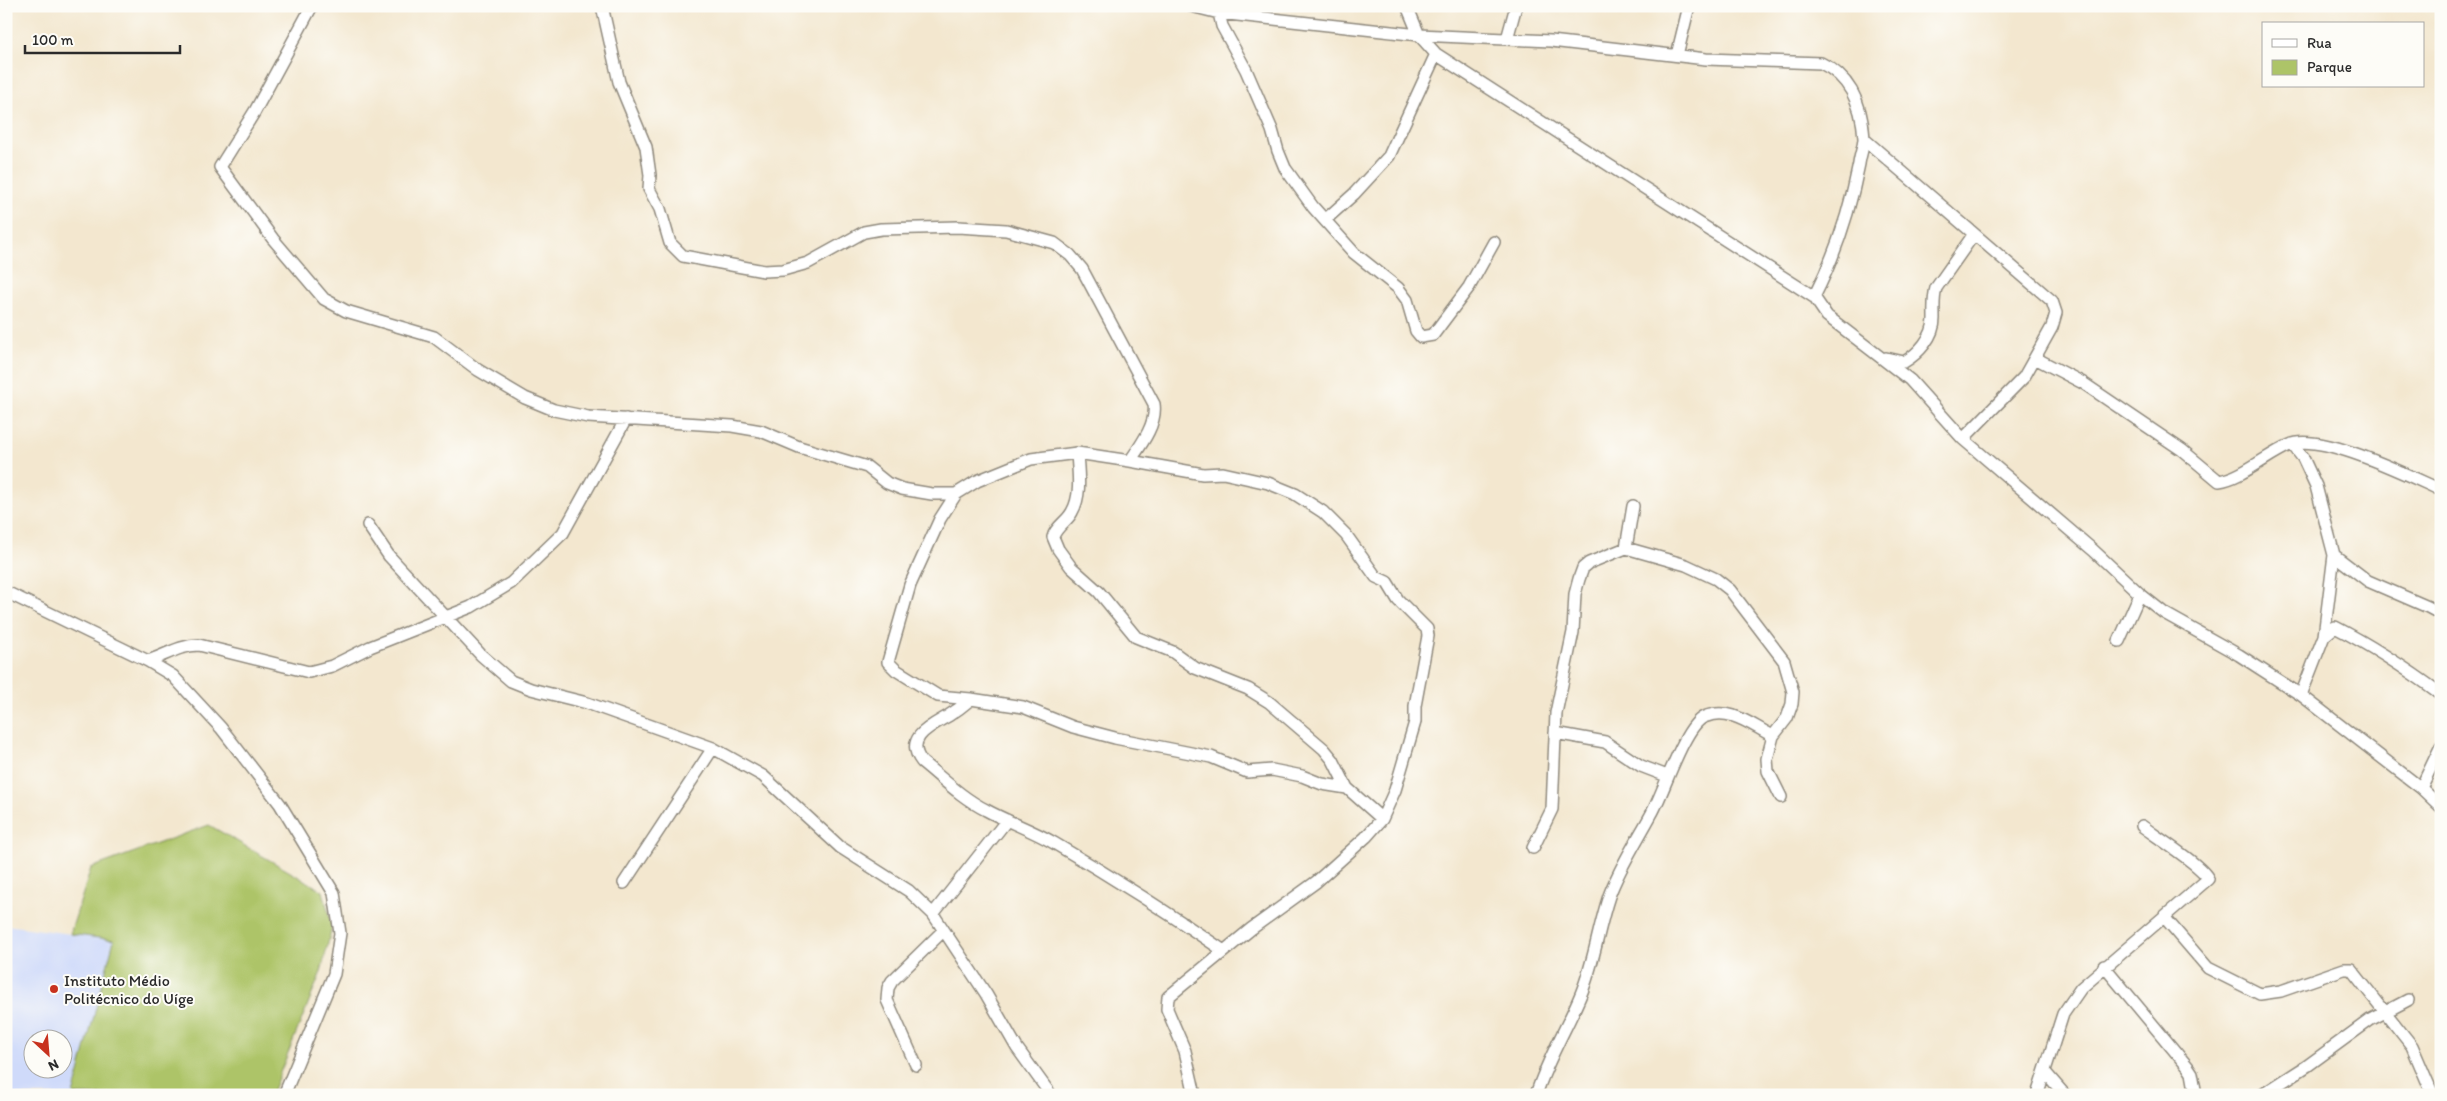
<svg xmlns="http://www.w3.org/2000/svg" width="2447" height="1101" font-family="Itim,sans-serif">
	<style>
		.built { fill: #cfdafa; fill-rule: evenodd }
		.green { fill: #adc468; stroke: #6c784a }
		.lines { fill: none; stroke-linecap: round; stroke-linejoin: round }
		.minor-casing { stroke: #8f897d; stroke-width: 14 }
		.minor { stroke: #fff; stroke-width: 11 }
		.poi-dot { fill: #c8321e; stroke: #fdfcf7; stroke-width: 2 }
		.labels { text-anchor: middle; stroke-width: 4; stroke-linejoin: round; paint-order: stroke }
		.poi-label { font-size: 16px; fill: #2b2b2b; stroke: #fdfcf7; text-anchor: start }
	</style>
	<rect width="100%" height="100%" fill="#fdfcf7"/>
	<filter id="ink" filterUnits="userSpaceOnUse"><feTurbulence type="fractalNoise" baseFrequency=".02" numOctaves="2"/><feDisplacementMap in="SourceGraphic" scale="10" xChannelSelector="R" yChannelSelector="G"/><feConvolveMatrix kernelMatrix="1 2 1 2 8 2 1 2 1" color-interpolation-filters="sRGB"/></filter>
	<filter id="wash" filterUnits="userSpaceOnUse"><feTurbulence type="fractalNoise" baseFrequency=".0096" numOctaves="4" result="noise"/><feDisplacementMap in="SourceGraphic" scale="20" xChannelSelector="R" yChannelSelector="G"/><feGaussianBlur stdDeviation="1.12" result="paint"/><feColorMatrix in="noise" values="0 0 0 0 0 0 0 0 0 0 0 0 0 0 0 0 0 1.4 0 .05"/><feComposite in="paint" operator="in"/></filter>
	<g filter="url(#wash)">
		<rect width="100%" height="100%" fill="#f3e7cf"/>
		<path class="built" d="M6,925l108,15 -41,155h-67zM32,1038h30v30h-30z"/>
		<path class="green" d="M209,825l114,66 9,36 -11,45 -50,123h-198l41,-155 -44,-6 21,-66z"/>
	</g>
	<g filter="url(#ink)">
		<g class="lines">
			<defs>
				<path id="minor" d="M312,6l-57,105 -35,56 53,72 51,60 22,12 88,26 44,33 47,28 29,12 34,7 144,9 29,5 38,16 68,20 20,16 15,6 30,5h24l21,-13 54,-22 46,-6 53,8c11,-16 27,-37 24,-57l-72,-135 -12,-14 -16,-12 -48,-13 -48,-3 -77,2 -17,3 -56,31 -25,7 -19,1 -81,-15 -13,-13 -10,-34 -11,-20 1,-14 -4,-28 -27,-65 -17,-76
					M1191,6l28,7 200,22 132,6 155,18 115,4c30,14 41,43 43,75 0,8 -4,17 -5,26 -9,46 -23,90 -45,133
					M1407,6l12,29 17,19 378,243 13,19 83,64 53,59 130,111 47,44 24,19 75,42 62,40 120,93 20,19
					M1219,13l3,13 24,44 26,60 6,21 7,17 28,39 41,46 44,35 9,12 9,31 5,6 12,-2 36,-48 25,-45
					M1507,39l9,-33
					M1677,55l12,-49
					M1864,139l188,162 4,12 -4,14 -28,50 -61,62
					M1325,220l29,-26 35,-38 47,-102
					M1886,358l18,4c14,-8 30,-25 30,-43 0,-11 -1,-20 2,-31l38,-54
					M2035,358l48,25 99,67 37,31c23,-3 49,-27 71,-36 30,-14 121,32 151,45
					M2292,444l11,14 13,28 18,69 -10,81 -23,59
					M1077,453c1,19 5,42 -5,59 -5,10 -16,14 -19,25l5,12 13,18 28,25 37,45 37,15 22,16 53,21 21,13 55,47 9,11 14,28 35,31
					M1130,461l73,13 20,-1 45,10 27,11 28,18 23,23 30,42 11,5 11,18 29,29 1,7 -13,70v16l-20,68 -13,29 -16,18 -50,45 -65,47 -83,68 -1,12 18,42 10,44
					M956,494l-16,25 -30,66 -22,77 8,8 42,26 33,3 52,8 50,20 42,11 96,19 36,15 25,-2 30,6 20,8 25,4
					M368,525l21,31 92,99 30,26 20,8 56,14 126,45 50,28 77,71 69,44 24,23 53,80 31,54 34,47
					M1626,548l7,-42
					M2334,555l34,26 60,26 13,7
					M6,592l142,69 25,15 48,52 59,76 54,89 6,40 -6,41 -50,121
					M2324,636l11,-9c37,19 72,42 106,67
					M2119,641l21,-47
					M148,661c18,-6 32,-16 51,-16l110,27 23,-6 38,-19 101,-40 40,-24 52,-50 63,-114
					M971,699c-7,6 -15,12 -23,17 -17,10 -45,22 -26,46 20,16 40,36 64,48 22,12 46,20 68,33 58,34 115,70 170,108
					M1555,733l50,9 36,24 26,10
					M2421,788l20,-42
					M1533,848l19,-39 4,-96 17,-81 2,-38 4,-15 4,-11 6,-5 37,-15 60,17 30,14 14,11 54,71 9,31 -1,12 -5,14 -14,18 -6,23 1,12 13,26
					M624,883l89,-135
					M933,914l74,-94
					M2165,918l43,50 52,26 21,-3 63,-22h7l61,77 21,49
					M2104,966l84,101 4,6 4,22
					M916,1065l-29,-65 1,-12 4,-7 51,-50
					M2045,1072l20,23
					M1536,1095c11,-35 31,-67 45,-101 13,-31 17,-65 28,-98 11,-30 28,-55 43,-83 12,-21 32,-87 52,-96 26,-11 47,8 69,19
					M2037,1095l26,-81 18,-26 127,-109c-4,-12 -54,-44 -66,-53
					M2262,1095l45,-29 63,-46 38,-20"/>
			</defs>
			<use href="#minor" class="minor-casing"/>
			<use href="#minor" class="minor"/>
		</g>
	</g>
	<circle class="poi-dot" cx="54" cy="989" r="5"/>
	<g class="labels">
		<g class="poi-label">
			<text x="64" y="986">Instituto Médio<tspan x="64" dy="18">Politécnico do Uíge</tspan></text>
		</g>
	</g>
	<rect width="2447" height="1101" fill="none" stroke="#fdfcf7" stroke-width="25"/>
	<rect x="2262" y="22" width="162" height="65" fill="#fdfcf7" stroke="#a9a8a5"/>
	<rect x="2272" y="39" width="25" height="8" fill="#ffffff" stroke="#a9a8a5"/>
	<text x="2307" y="48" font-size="15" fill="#2b2b2b">Rua</text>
	<rect x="2272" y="60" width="25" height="15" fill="#adc468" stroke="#a9a8a5"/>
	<text x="2307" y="72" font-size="15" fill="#2b2b2b">Parque</text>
	<g transform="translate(48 1054) rotate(154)"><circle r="24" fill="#fdfcf7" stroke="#a9a8a5"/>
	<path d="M0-4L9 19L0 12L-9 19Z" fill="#c8321e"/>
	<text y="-8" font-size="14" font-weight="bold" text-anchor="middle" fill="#2b2b2b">N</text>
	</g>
	<path d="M25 45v8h155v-8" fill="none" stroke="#2b2b2b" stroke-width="2.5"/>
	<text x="32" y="45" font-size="15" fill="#2b2b2b" stroke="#fdfcf7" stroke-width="4" paint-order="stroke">100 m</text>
</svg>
